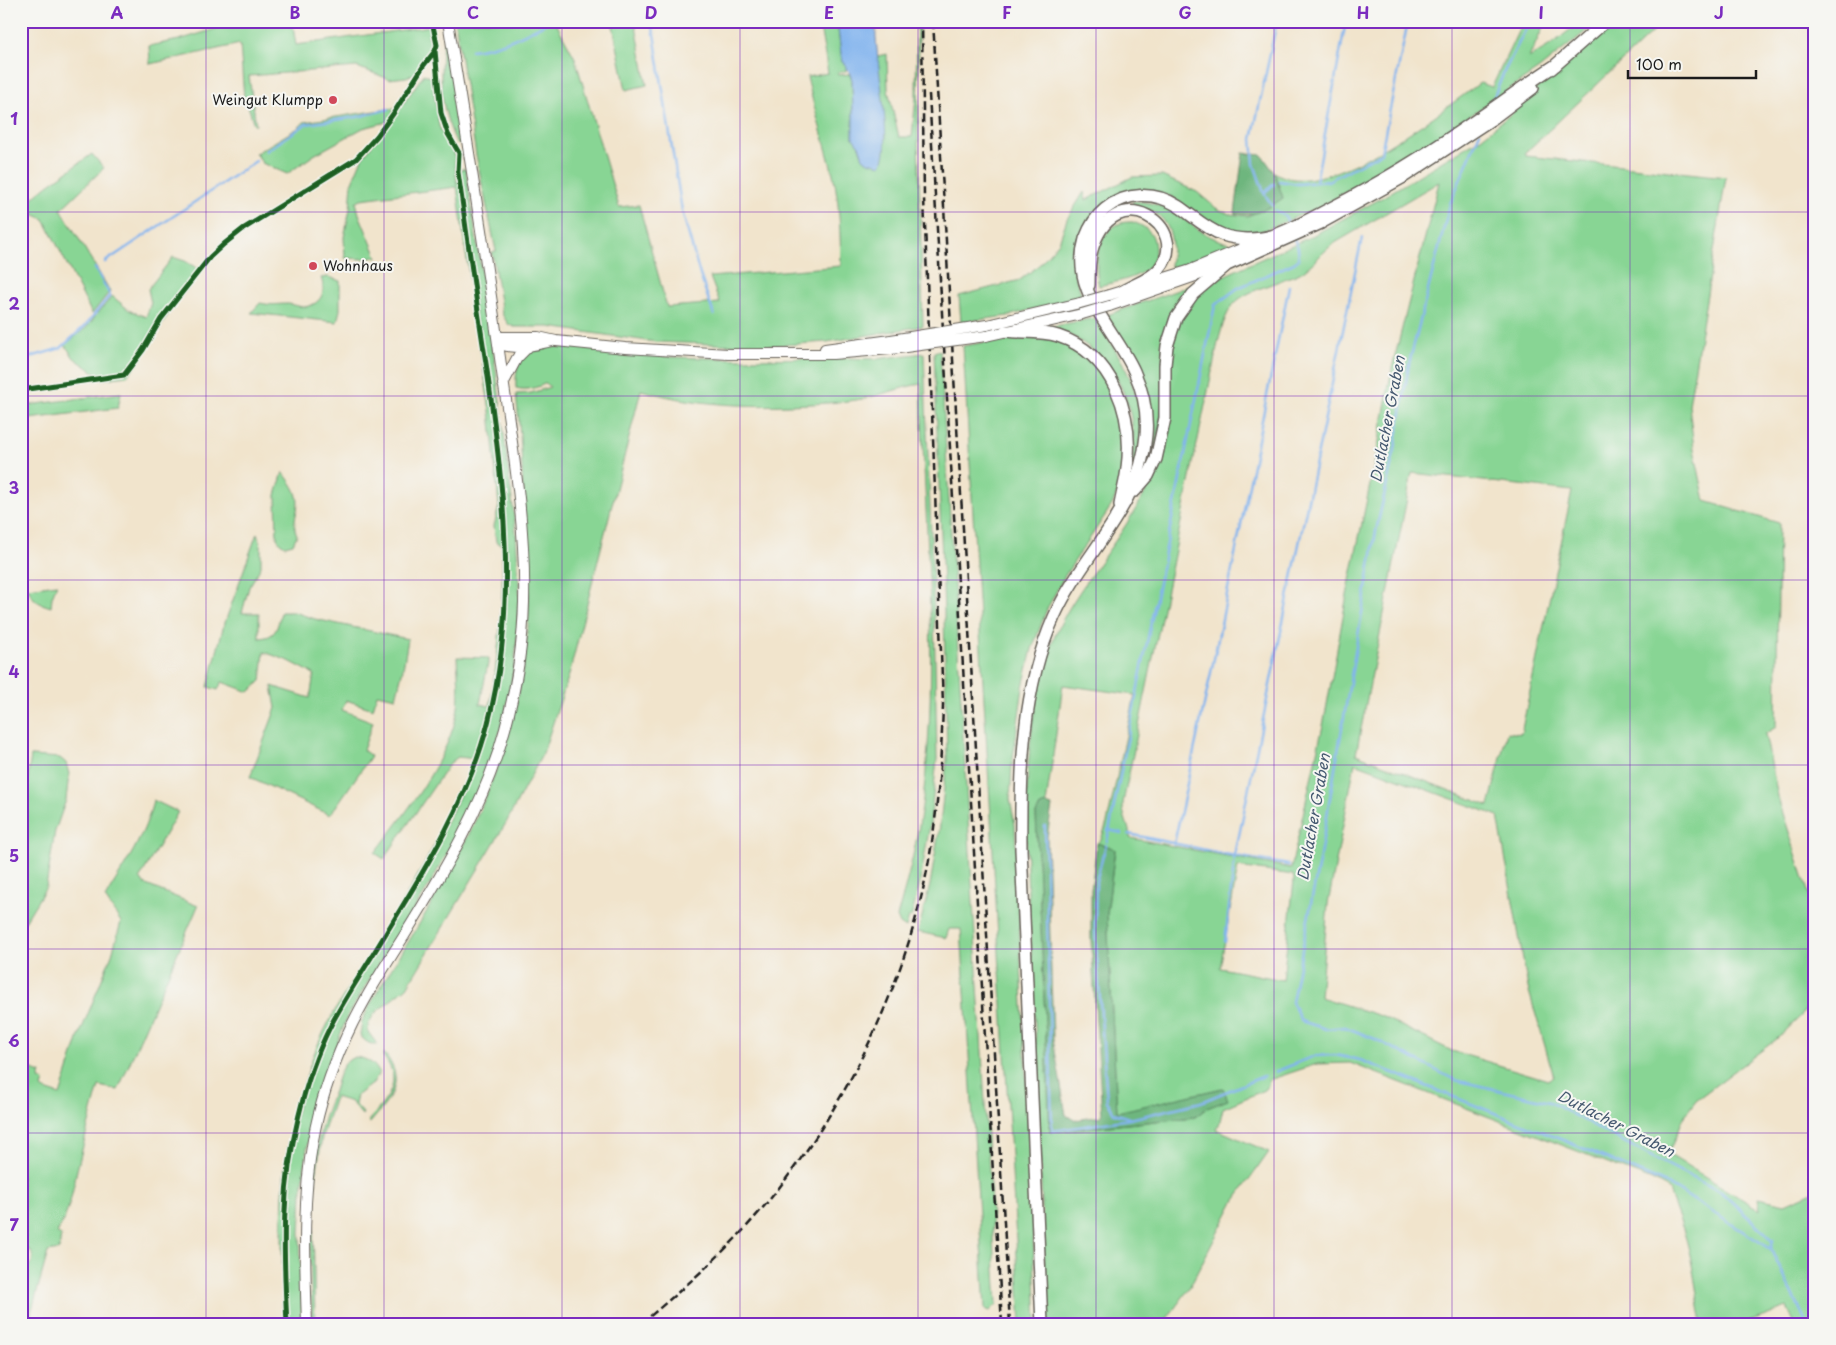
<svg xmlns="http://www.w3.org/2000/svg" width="1836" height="1345" font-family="'Playpen Sans',sans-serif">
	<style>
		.green { fill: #88d594; stroke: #527858; fill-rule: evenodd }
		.forest { fill: #6eb67e; stroke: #45694d }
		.water { fill: #82b4ee; stroke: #4f6885 }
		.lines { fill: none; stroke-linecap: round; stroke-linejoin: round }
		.stream { stroke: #82b4ee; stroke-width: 2.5 }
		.secondary-casing { stroke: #67625a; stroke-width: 12 }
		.primary-casing { stroke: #67625a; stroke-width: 14 }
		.secondary { stroke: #fff; stroke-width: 10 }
		.primary { stroke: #fff; stroke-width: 11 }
		.rail { stroke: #1c1c1c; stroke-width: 2.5; stroke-dasharray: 8 4; stroke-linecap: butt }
		.secondary-bridge-casing { stroke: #67625a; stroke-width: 12; stroke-linecap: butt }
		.secondary-bridge { stroke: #fff; stroke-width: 10 }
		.cycleway-casing { stroke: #f6f6f2; stroke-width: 8 }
		.cycleway { stroke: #1b5e20; stroke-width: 5 }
		.grid { fill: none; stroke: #7b2cbf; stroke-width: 1; stroke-opacity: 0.55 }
		.poi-dot { fill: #d1495b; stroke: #f6f6f2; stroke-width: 2 }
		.labels { text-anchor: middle; stroke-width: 4; stroke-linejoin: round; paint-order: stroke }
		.poi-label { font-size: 14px; fill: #1c1c1c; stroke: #f6f6f2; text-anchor: end }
		.water-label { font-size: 15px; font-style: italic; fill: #455970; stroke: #f6f6f2 }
		.neatline { fill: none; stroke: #7b2cbf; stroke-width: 2 }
		.grid-label { font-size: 16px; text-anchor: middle; font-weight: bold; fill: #7b2cbf }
	</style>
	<rect width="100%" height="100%" fill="#f6f6f2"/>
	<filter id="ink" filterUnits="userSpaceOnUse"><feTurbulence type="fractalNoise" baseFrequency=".02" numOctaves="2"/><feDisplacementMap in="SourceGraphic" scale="10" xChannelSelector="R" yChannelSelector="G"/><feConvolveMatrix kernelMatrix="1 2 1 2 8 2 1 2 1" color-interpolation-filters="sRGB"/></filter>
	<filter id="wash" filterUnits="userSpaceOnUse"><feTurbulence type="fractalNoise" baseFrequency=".0096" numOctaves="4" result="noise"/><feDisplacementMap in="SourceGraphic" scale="20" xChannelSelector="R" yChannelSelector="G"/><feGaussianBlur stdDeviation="1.12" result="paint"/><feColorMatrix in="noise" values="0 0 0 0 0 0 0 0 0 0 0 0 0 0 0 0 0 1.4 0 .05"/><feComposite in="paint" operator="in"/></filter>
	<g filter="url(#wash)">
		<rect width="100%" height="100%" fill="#f1e4cc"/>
		<path class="green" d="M235,21h57l4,24 135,-19v6l-3,3 1,4 4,3 -16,31 -11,4 -17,2 -32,-12 -108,9 7,49h-2l-8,-26 -2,-1 -4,-54 -90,20 -1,-18 30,-6 56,-17z
			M455,21h105l-4,2 19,35 44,149 20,-2 28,102 53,-4 -10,-26 131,-11c-1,-31 -1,-62 -8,-92 -8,-32 -19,-64 -26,-97l21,-4 -9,-52h18l5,40c3,4 5,5 4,10l-9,2 1,2 11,-1 3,5 1,34v25l6,8 4,12 5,4 18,-24 -9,-82 10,-2 1,36 11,47h13l4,-41 1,-75h2l-1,112 5,193 -96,16 -60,4 -112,-4 -106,-15h-35l-6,-3 -6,-10 -10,-62 4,-1 -20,-96z
			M612,21h23l12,64 -21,5z
			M1523,21h23l-17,37 23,-14 29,-23h18l-60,48 -96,65 -86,52 -37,21 -55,23 -22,4 -17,-2 -14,-6 -40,-29 -19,-6h-23l-49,45 -7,21 1,19 7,20 -74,20 -47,6 -2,-26 61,-16 19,-15 20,-23 8,-23 17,-27 2,8 46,-23 30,-1 35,16 19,16 13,6 18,2 14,-5 22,-13 -9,-26c4,2 7,4 11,5 50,17 155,-65 195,-94l12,4z
			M1613,21h51l-139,132 1,3 200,21 -37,228 5,44 11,52 74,22 -3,204 -11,7 14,67 36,112v73l-2,11 -10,17 -25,24 -82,62 -11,15 -17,39 92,56 -2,-12 27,6 30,-13v133h-20l-8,-17 -46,17h-39c-6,-32 -9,-65 -19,-95 -5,-14 -11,-26 -14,-40l-17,-9 -302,-117 -33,1 -48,16 -1,5 -4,5 -41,18 -4,17 -3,4 53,23 -36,51 -45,87 -25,34h-115c-7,-107 -9,-214 -14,-321 -5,-114 -20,-234 13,-346 16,-53 57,-95 85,-142 6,-10 14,-22 18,-34 4,-10 4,-22 6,-32 4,-26 9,-51 13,-77 3,-20 4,-40 14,-58 9,-16 25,-29 40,-38l87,-39 68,-37 103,-62 30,-24 16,-17zM1439,182l-47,186 -14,78 -32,154 -22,121 -33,147 -161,-30c0,-12 -8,-21 -7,-35l94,-456c12,-51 19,-49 65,-67 6,-3 12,-4 18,-7 13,-8 23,-22 35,-30zM1412,473l160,18 -51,243 -14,-2 -18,74 -133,-52zM1063,685l72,10 -28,128 -6,16 -4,4 18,7 -8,64 10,199 106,-25 -16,20 -12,9 -145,15 -14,-318 4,-8 6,-2zM1355,763l143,53 30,172 26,89 -6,3 -96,-29 -71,-35 -61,-19 8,-93zM1238,867l55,8 1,5 -11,100 -63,-12z
			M443,43h4l15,98 -2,3h-3c-17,-35 -18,-64 -14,-101z
			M424,74l8,4 7,48 8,18 7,7 3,34 4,-16h5l31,208 19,155 4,69 -5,60 -10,53 -15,53 -27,58 -37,66 -39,60 -39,64 -23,59 -18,74 -5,44 -2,41 2,91h-19c0,-44 -2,-89 0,-133 2,-42 14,-86 27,-126 17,-50 50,-94 78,-139 33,-54 63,-109 88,-167l-18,-2 -8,6 -66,96 -9,-6c29,-38 69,-88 81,-135 5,-18 2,-42 1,-61l32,1 -9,46 10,2c9,-56 14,-105 12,-161l-6,-3 -2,-16 5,-20 -9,-95 -20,-128 -13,-96 -96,12 -5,3 3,12 18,43 -14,2 -18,-1 -1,-21 6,-28 2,-27 10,-24 29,-37 -28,7 -49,27 -27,19 -25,-11 -6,-10 42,-25 6,-6 90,-14 -2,12z
			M92,154l12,14 -43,41 49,82 -18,23 -48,-95 -20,-9 -3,2v-8l3,1 24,-20z
			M1133,201c46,1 58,34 96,42l2,3 -59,22 -2,-4c4,-17 3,-40 -15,-51 -6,-4 -16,-5 -23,-7z
			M1133,222c10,4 19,8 21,19 8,35 -31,39 -55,45 -5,-21 -3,-54 22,-63 3,-1 8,-1 12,-1z
			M173,257l12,4 17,10 -27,32 -34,56 -14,17 -23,3 -30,-21 -9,-13 21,-17 26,-32 17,14 17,7 5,-14 -3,-14z
			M328,277l12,4v29l-3,12 -86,-9 9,-10c14,3 15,1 28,1 5,0 11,3 16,3 16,-2 23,-14 17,-29z
			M1192,285l1,2 -18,22 -14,108 -9,41 -5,8c14,-67 -5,-96 -40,-151z
			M1094,318c37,53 61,94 37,160 1,-15 3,-31 2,-46 -5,-52 -34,-89 -83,-105z
			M1027,335l31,4 26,15 19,20 15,28 7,50 -6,37 -7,16 -48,72 -17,32 -15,40 -9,38 -11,78 -2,34 5,26 22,499h-16l-58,-978z
			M541,347h33l95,10 75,2 99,-1 34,1 47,-6 10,260 3,146 -7,65 -10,59 -9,35 -2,-1 -3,11 -6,-4 -3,-7c11,-38 21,-78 26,-118 17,-136 1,-278 -2,-415 -20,3 -39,11 -59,15 -24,4 -49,5 -73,6 -51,2 -99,-1 -148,-15l-72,285 -26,78 -37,70 -99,164 -33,27 -5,9 -1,9 10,13c-8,0 -14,-4 -18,-10l2,-14c14,-30 33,-57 50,-85 20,-33 40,-68 57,-102 35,-74 60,-153 60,-236 0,-35 -5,-71 -6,-106 -1,-33 -3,-65 -7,-98l15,-1 19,-6 -4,-4c-8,5 -21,8 -30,5 -1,-22 4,-34 25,-41z
			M940,350l57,954 -7,7 -5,-2 -24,-380h-12l-3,9 -28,-6 12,-47 10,-60 7,-65 -3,-148 -10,-260z
			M121,393l-3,15 -97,12v-14z
			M283,472c5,7 12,15 14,24 4,13 -7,26 0,39l-4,9 -8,2 -5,-3 -3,-5 -1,-43z
			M257,533l4,12v22l-12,20 -7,26h17v25c18,-1 18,-10 22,-26h13l21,7 93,20 -5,30 -7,29 -19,-4 -4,15 -27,-9 -4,10 31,12 -10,28 8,6 -41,59 -80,-38 26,-69 -4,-22 38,12 4,-24 -25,-13 -25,-9 -3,29 -12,11 -27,-10 -4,8 -10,-3 15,-59z
			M57,584l-5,13 -1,10c-13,-4 -18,-6 -23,-19z
			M31,756l29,2 6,5 3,11 -3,26 -11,31 -9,56 -25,41v-102z
			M153,800l25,12 -38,66 4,6 54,22 -80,184 -19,-4c-8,28 -15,56 -22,84 -6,26 -6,38 -20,63l4,2 -2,15 -11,2 -20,72h-7c0,-8 -2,-42 0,-48 4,-10 18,-13 9,-26l-9,-2v-182l20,7 -2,6 5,2 -2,7 3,2 15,5 19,-59 33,-82 9,-32 -16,-24c18,-31 41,-62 48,-98z
			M384,1053c24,29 5,47 -14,70l-2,-2c18,-21 37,-38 15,-65z
			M355,1057c11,1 20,6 24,16l-6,10 -16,12 -2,9 8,9 -1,2 -11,-13 -16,-5 -13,40 -6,39 -3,40 2,108h-3c-1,-54 -5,-110 3,-164 3,-24 10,-47 19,-69 4,-13 7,-30 21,-34z"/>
		<path class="forest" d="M1243,153l19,2 12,17 9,26c-16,11 -28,19 -48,15z
			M1046,804l6,2 -5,31 6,202 13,76 8,5 28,-4 -11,-175v-51l6,-47 18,6 -8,65 10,198 106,-24 5,12 -21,8 -12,9 -145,15 -14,-318 4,-8z"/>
		<path class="water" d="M837,21h39c-3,32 19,123 5,144l-13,-3 -5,-4 -4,-12 -6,-8v-25l-1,-33 -4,-11h-2v-4l-4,-3z"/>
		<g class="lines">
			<path class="stream" d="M652,21l30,190 18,64 14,40
				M471,50c31,-3 52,-15 79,-29
				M1491,104l13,-32 26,-51
				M1480,132l-30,72 -41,160 -14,85 -19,82 -57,331 -27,140 9,19 25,8 19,-2 30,12 80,41 95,22 98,53 73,37 52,48 -2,9 36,75
				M266,151l40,-27 51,-7 32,-8
				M1279,181l19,3 30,-3 53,-28 27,-132
				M1316,182l30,-161
				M1264,193l10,-9
				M1272,205l-8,-12 -10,-29 -2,-25 25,-118
				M1275,210l10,6 5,11
				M105,262l151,-101
				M21,360l40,-12 25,-23 24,-30 -15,-27
				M1045,826l7,305 78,-12 71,-17 63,-26
				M1108,830l14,3
				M1129,834l106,22 54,9
				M1107,841l108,-536 23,-17 56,-25 5,-4 -1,-11 -4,-9
				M1174,844l41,-190 74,-368
				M1106,845l-10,36 -1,47 12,173 7,12 15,5
				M1234,860l128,-622
				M1225,942l9,-78
				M1275,1072l39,-16 21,-1 25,5 208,82 103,44 100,63"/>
		</g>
	</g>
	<g filter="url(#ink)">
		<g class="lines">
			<defs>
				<path id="secondary" d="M1109,295l79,-24 77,-32
					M1109,306l115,-40
					M987,325l93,-22
					M986,336l96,-22
					M497,337h41l18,4 69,7 103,6h105l58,-5
					M498,343c18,8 35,2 54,-2
					M825,349l66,-9
					M503,384l14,-26 11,-11
					M307,1324c-2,-61 -5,-124 6,-184 6,-33 19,-72 33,-103 16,-35 37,-68 58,-101 40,-65 81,-132 101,-207 11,-41 18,-84 19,-127 2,-82 -13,-164 -24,-244 -16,-113 -34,-225 -52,-337"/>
				<path id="primary" d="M1551,69l55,-48
					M1089,285c0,-12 0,-24 3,-35 22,-76 102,-22 67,19 -9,11 -25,15 -36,22
					M1005,331c18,2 36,0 53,5 55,18 76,79 69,132 -1,12 -5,25 -7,37
					M1135,491l13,-15 8,-17 9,-41v-53l2,-19 9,-28 17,-24 34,-29 94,-42 81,-45 90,-59 41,-31
					M1042,1324l-21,-475c-1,-78 1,-160 33,-232 28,-63 87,-110 92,-182 2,-23 -3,-44 -12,-64 -20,-44 -65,-80 -49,-132 4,-11 10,-22 20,-30 21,-17 50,-18 73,-3 15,10 28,23 45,29 14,5 34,5 48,1 17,-4 44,-20 60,-28 51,-26 99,-56 145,-88 27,-18 53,-38 80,-55"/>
			</defs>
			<use href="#secondary" class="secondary-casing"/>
			<use href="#primary" class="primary-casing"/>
			<use href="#secondary" class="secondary"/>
			<use href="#primary" class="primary"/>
			<path class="rail" d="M933,21l77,1303
				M929,94l73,1230
				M641,1324c33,-28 65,-55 95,-86 91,-97 159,-223 188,-353 13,-59 17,-119 19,-180l-19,-507 -2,-177"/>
			<defs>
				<path id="secondary-bridge" d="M1080,303l29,-8
					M1082,314l27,-8
					M891,340l96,-15
					M891,349l95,-13"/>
			</defs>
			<use href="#secondary-bridge" class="secondary-bridge-casing"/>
			<use href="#secondary-bridge" class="secondary-bridge"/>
			<defs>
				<path id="cycleway" d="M21,390l103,-15 19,-25 18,-31 49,-62 14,-13 19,-15 113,-70 21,-23 16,-22 31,-49 11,-14
					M287,1324c-2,-38 -4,-76 -2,-113 2,-58 19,-132 45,-184 12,-24 28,-48 42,-71 45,-74 94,-148 116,-233 31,-118 15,-241 -2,-360 -9,-56 -17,-113 -25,-170l-3,-21 1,-19 -11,-19 -7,-21 -6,-62 2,-6 -5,-24"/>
			</defs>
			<use href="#cycleway" class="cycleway-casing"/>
			<use href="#cycleway" class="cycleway"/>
		</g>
	</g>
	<path class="grid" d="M206,21v1303M384,21v1303M562,21v1303M740,21v1303M918,21v1303M1096,21v1303M1274,21v1303M1452,21v1303M1630,21v1303M21,212h1794M21,396h1794M21,580h1794M21,765h1794M21,949h1794M21,1133h1794"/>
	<g class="poi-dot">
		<circle cx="333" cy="100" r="5"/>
		<circle cx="313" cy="266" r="5"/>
	</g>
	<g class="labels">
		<g class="poi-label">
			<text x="323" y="105">Weingut Klumpp</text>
			<text x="323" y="271" text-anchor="start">Wohnhaus</text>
		</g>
		<g class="water-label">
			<text transform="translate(1388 419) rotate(-79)" y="5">Dutlacher Graben</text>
			<text transform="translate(1314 817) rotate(-80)" y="5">Dutlacher Graben</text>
			<text transform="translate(1616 1124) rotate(27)" y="5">Dutlacher Graben</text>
		</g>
	</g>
	<rect width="1836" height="1345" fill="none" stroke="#f6f6f2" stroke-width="55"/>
	<path d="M1628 70v8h128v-8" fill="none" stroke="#1c1c1c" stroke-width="2.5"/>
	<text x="1636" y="70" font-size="15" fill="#1c1c1c" stroke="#f6f6f2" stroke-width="4" paint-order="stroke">100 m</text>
	<rect x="28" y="28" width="1780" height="1290" class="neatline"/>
	<g class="grid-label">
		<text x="117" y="19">A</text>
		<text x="295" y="19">B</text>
		<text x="473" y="19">C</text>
		<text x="651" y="19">D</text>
		<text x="829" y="19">E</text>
		<text x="1007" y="19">F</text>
		<text x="1185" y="19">G</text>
		<text x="1363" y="19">H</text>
		<text x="1541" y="19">I</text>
		<text x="1719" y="19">J</text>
		<text x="14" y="125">1</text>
		<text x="14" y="310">2</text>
		<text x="14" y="494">3</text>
		<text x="14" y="678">4</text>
		<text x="14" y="862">5</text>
		<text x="14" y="1047">6</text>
		<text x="14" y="1231">7</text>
	</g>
</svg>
